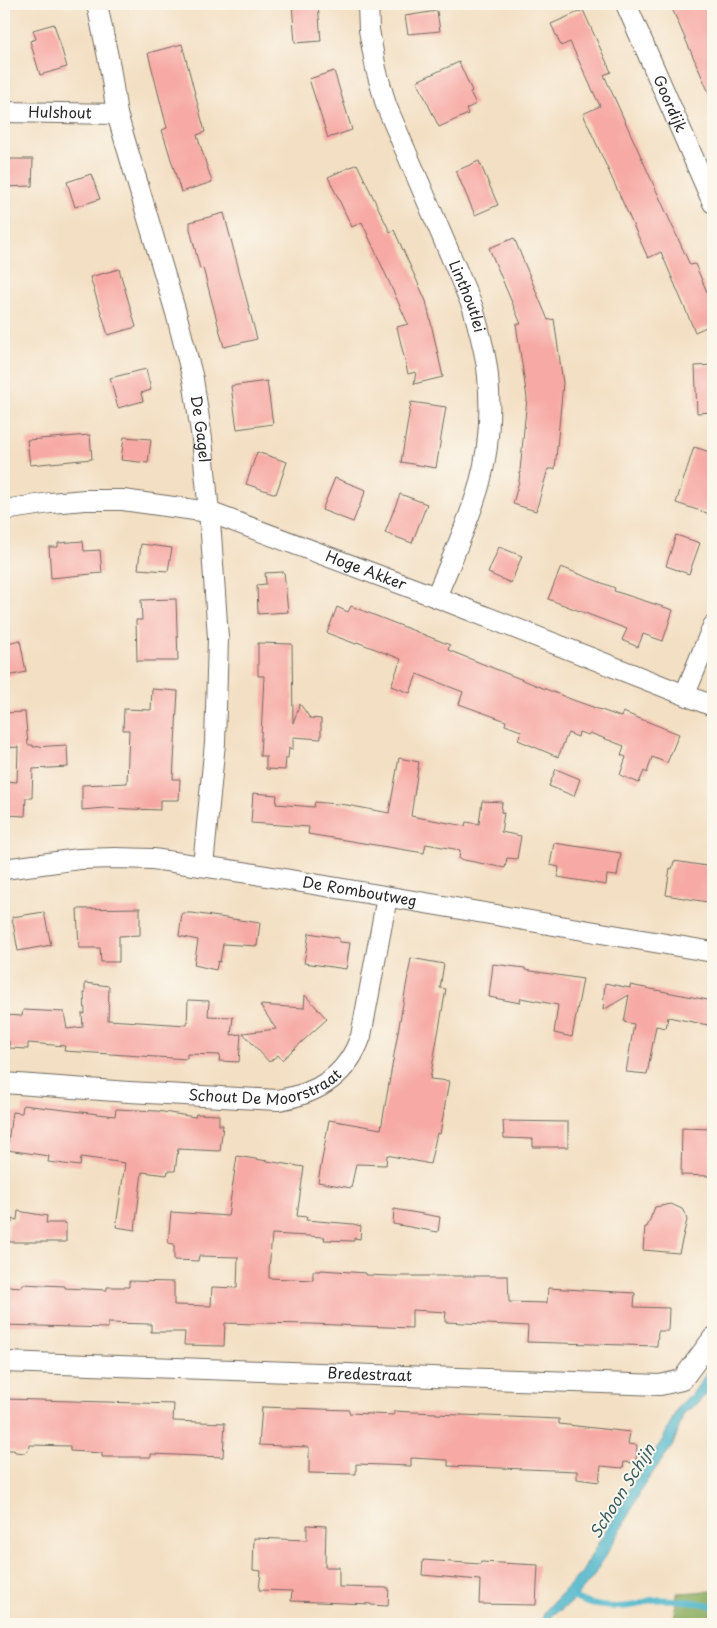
<svg xmlns="http://www.w3.org/2000/svg" width="717" height="1628" font-family="'Playpen Sans',sans-serif">
	<style>
		.forest { fill: #8dae62; stroke: #5c6c46 }
		.water { fill: #4db6cb; stroke: #3c707b }
		.lines { fill: none; stroke-linecap: round; stroke-linejoin: round }
		.stream { stroke: #4db6cb; stroke-width: 6 }
		.building { fill: #f7aaa5 }
		.minor-casing { stroke: #716a60; stroke-width: 22 }
		.minor { stroke: #fff; stroke-width: 20 }
		.labels { text-anchor: middle; stroke-width: 4; stroke-linejoin: round; paint-order: stroke }
		.street-label { font-size: 15px; fill: #2b2b2b; stroke: #fbf7ec }
		.water-label { font-size: 16px; font-style: italic; fill: #375c63; stroke: #fbf7ec }
	</style>
	<rect width="100%" height="100%" fill="#fbf7ec"/>
	<filter id="ink" filterUnits="userSpaceOnUse"><feTurbulence type="fractalNoise" baseFrequency=".02" numOctaves="2"/><feDisplacementMap in="SourceGraphic" scale="10" xChannelSelector="R" yChannelSelector="G"/><feConvolveMatrix kernelMatrix="1 2 1 2 8 2 1 2 1" color-interpolation-filters="sRGB"/></filter>
	<filter id="wash" filterUnits="userSpaceOnUse"><feTurbulence type="fractalNoise" baseFrequency=".0096" numOctaves="4" result="noise"/><feDisplacementMap in="SourceGraphic" scale="20" xChannelSelector="R" yChannelSelector="G"/><feGaussianBlur stdDeviation="1.12" result="paint"/><feColorMatrix in="noise" values="0 0 0 0 0 0 0 0 0 0 0 0 0 0 0 0 0 1.4 0 .05"/><feComposite in="paint" operator="in"/></filter>
	<g filter="url(#wash)">
		<rect width="100%" height="100%" fill="#f3dfc3"/>
		<path class="forest" d="M713,1591v33h-39l3,-31z"/>
		<path class="water" d="M713,1356v30l-16,18 -13,9 -11,32 -29,40 -25,48 -26,44 -23,27 -18,11 -2,9h-11l7,-14 36,-38 45,-80 36,-53 15,-32 18,-18 12,-19z"/>
		<g class="lines">
			<path class="stream" d="M569,1594c17,13 46,15 67,11 5,-1 10,-4 15,-5 14,-2 48,2 62,6"/>
		</g>
		<g id="blocks">
			<path class="building" d="M292,4h26l3,37 -26,2z
				M670,4h36l7,15v83z
				M583,10l28,62 -7,3 86,190 5,-1 18,42v18l-18,8 -34,-80 -13,6 -65,-144 17,-8 -30,-64 -9,4 -10,-22z
				M437,11l3,20 -32,3 -3,-18z
				M54,24l13,43 -27,8 -10,-34 6,-2 -3,-9z
				M182,44l23,88 -8,3 15,47 -31,10 -19,-62 5,-2 -19,-75z
				M459,62l13,29 -2,1 6,12 -10,5 2,5 -29,13 -22,-46z
				M334,71l18,59 -24,8 -19,-59z
				M4,159h29l-1,27 -28,1z
				M479,161l19,44 -23,10 -19,-44z
				M357,164l33,68 4,-2 32,71 17,76 -29,7 2,-12 -8,2 -11,-47 11,-3 -46,-102 -10,5 -24,-50z
				M91,174l9,25 -25,8 -8,-25z
				M224,213l33,126 -33,8 -21,-79 -3,1 -10,-40v-7z
				M514,238l34,82 6,-1 9,64 -8,86h-7l-12,42 -23,-7 6,-23 8,-83 -11,-74h5l-32,-76z
				M119,269l17,58 -28,8 -18,-58z
				M713,365v47l-16,1 -2,-47z
				M146,369l5,21 -10,3 2,8 -25,7 -8,-30z
				M267,381l6,43 -36,5 -6,-43z
				M411,402l35,5 -10,61 -35,-6z
				M90,435l2,24 -62,6 -3,-25z
				M124,437l27,2 -3,24 -27,-3z
				M694,447l19,6v50l-3,11 -34,-11z
				M257,452l30,10 -11,32 -30,-10z
				M335,478l31,12 -13,32 -31,-12z
				M400,494l27,10 -15,39 -27,-10z
				M676,535l24,8 -11,31 -23,-8z
				M83,541l1,10 16,-1 2,23 -51,5 -2,-31h9v-4z
				M141,544l31,4 -4,23 -30,-2z
				M499,547l23,9 -11,27 -23,-10z
				M561,567l54,21 -1,3 59,19 -10,31 -20,-7 -5,13 -16,-7 5,-11 -79,-30z
				M284,572l4,40 -30,2 -1,-29 9,-1 -1,-11z
				M176,599l2,62h-41l-1,-41h6l-1,-20z
				M351,606l99,39 -2,5 125,50 48,17 2,-5 56,22 -12,29 -15,-6 -5,16 -3,-2 -5,12 -19,-8 6,-18 -5,-2 3,-9 -34,-13 -2,2 -9,-3 -1,5 -10,-4 -10,24 -40,-17 3,-9 -16,-6 1,-4 -47,-17 4,-12 -46,-18 -7,19 -19,-7 10,-27 -44,-17 -1,2 -29,-11 10,-26 11,5z
				M20,640l6,32 -22,5v-33z
				M258,643l34,1 1,79 7,-19 10,14 11,1v20l-28,-2v12l-4,-1 -1,10h-2l-1,12 -19,-1v-13h-6l4,-80h-6z
				M152,689l26,2 -5,88h7l-1,21h-19v10l-56,-2 -22,2v-25l45,-2 2,-53h-6l1,-21 27,1z
				M25,712l3,33h5v2l34,-2 1,22 -35,2 -1,29h-6l-1,18 -20,-1 -1,-34 13,1 1,-35 -13,1 -1,-35z
				M399,758l20,4 -8,54 54,10 1,-4 13,2 3,-23 20,1 -1,10 3,1 -3,19 20,4 -4,23 -10,-1 -2,10 -46,-9 1,-9 -34,-6 -2,9 -116,-19 1,-7 -58,-4 2,-30 24,2 -1,9 38,3 1,-5 32,3 42,8z
				M556,769l24,10 -6,17 -25,-10z
				M554,843l67,10 -4,23 -10,-1 -1,10 -48,-8 1,-10 -9,-2z
				M674,861l39,6v36l-47,-8 4,-27 2,1z
				M140,908v27l-21,1v26h-18l-1,-14h-21l-2,-39z
				M44,912l7,33 -33,6 -6,-34z
				M182,913h10l68,10 -3,23 -34,-2 -3,18 -2,-1 -2,9 -22,-5 4,-25 -19,-4z
				M309,933l30,5v4l11,1 -4,26 -42,-6z
				M411,958l33,6 -4,24 6,1 -16,90 19,2 -9,53 -3,-1 -7,31 -43,-9 -1,10 -30,-1 -5,24 -33,-6 11,-62 52,9z
				M493,964l32,4v2l58,9 -11,58 -18,-4 4,-28 -37,-7 -1,5 -31,-6z
				M85,983l24,3 -1,34 79,5 1,-25 21,1 -1,15 25,1 -2,18 10,-1 -2,28 -20,-1 1,-6 -33,-1v5l-123,-8 1,-5 -37,-3v6l-19,-1v-7h-5v-26l18,1 1,-6 41,2 3,17 16,-2 -1,-14 3,1 -1,-21h1z
				M605,983l25,5v-3l83,16v25l-45,-9 -2,11 -10,-2 -9,48 -21,-2 8,-48 -10,-2 5,-27 -26,15z
				M305,995l22,24 -45,41 -4,-5 -9,7 -26,-29 33,-4 -16,-24 44,3z
				M23,1105l92,11 1,-7 41,2 38,6 1,-3 23,1v10h4l-3,26 -42,-2 -3,22h-7l-1,4 -25,-3 -7,58 -19,-3 9,-64 -44,-6 -1,9 -32,-4 1,-6 -42,-6 5,-38 10,1z
				M503,1121l65,1v25h-35v-8l-29,-1z
				M682,1128l31,1v20h-3l-1,27 -28,-1z
				M237,1156l67,11 -7,49 10,1 -1,3 47,4 8,2 -1,13 -6,-1v3l-30,-1 1,-3 -53,-3 -3,36v8l44,2v-9h8v-1l45,3v2l25,1h117l1,26 38,1 1,-15 87,5 -1,14 35,1 -1,23h-10l-1,15 -130,-4 1,-16 -83,-4 1,-10 -34,-2v18l-100,-4 -56,-1v1l-31,-1 -1,23 -40,-1 1,-13h-34v-8l-43,-1v5l-104,-3v-30h4v-9l14,1v-3l21,1 22,1v2l42,2v-3h22v-6l45,1v23l37,1 1,-19 25,1 1,-31 -39,-1 -1,5 -24,-1v-16l-6,-1 3,-31 57,4z
				M671,1204l11,5 3,5 2,6 -8,33 -36,-3 2,-23h2l8,-20z
				M394,1209l46,8 -2,15 -45,-8z
				M18,1211l29,5 -1,7h20v19h-58l1,-19h3v-4l5,1z
				M4,1399l170,5 -1,17 52,2 -2,34 -72,-3v3h-49v-4l-32,-2v-5l-40,-1v2l-5,6 -10,-1 -1,-2h-10z
				M262,1407l87,3v3l45,2v-4l19,1 23,1v1l123,5v5l71,8 -2,12 9,1 -1,18 -12,-1 -1,6 -22,-2 -2,16 -22,-3v-8l-129,-5v-6l-37,-2v8l-55,-2v10l-47,-1v-26l-50,-2z
				M307,1525l19,1 -1,41h14v20l50,1 -1,18 -17,-1v-1l-80,-3 1,-10 -33,-1 2,-19 -8,-1 1,-32 53,2z
				M423,1560l57,4 1,-2 57,3 -2,40 -57,-1 1,-24 -58,-5z"/>
		</g>
	</g>
	<g filter="url(#ink)">
		<use href="#blocks" fill-opacity="0" stroke="#716a60" stroke-width="1"/>
		<g class="lines">
			<defs>
				<g id="minor">
					<path id="s1" d="M97,4l13,63 7,47 59,199 17,66 9,60 9,95 7,104 -3,105 -12,123"/>
					<path id="s2" d="M368,4l1,26 7,39 10,36 87,203c6,22 13,45 15,68 3,35 1,75 -9,110 -11,38 -28,75 -43,111"/>
					<path id="s3" d="M626,4l87,199"/>
					<path id="s4" d="M4,112l113,2"/>
					<path id="s5" d="M4,510l46,-7 35,-3h38l86,12 227,85 277,109"/>
					<path d="M685,694l28,-68"/>
					<path id="s6" d="M4,869l75,-10 36,-1 38,1 96,14 464,79"/>
					<path id="s7" d="M4,1083l125,9 149,8c40,-6 69,-24 83,-64l26,-139"/>
					<path id="s8" d="M4,1362l656,23 22,-5 31,-42"/>
				</g>
			</defs>
			<use href="#minor" class="minor-casing"/>
			<use href="#minor" class="minor"/>
		</g>
	</g>
	<g class="labels">
		<g class="street-label">
			<text dy="5" stroke="none"><textPath href="#s3" startOffset="109">Goordijk</textPath></text>
			<text dy="5" stroke="none"><textPath href="#s4" startOffset="56">Hulshout</textPath></text>
			<text dy="5" stroke="none"><textPath href="#s2" startOffset="311">Linthoutlei</textPath></text>
			<text dy="5" stroke="none"><textPath href="#s1" startOffset="438">De Gagel</textPath></text>
			<text dy="5" stroke="none"><textPath href="#s5" startOffset="374">Hoge Akker</textPath></text>
			<text dy="5" stroke="none"><textPath href="#s6" startOffset="359">De Romboutweg</textPath></text>
			<text dy="5" stroke="none"><textPath href="#s7" startOffset="264">Schout De Moorstraat</textPath></text>
			<text dy="5" stroke="none"><textPath href="#s8" startOffset="366">Bredestraat</textPath></text>
		</g>
		<g class="water-label">
			<text transform="translate(622 1491) rotate(-58)" y="6">Schoon Schijn</text>
		</g>
	</g>
	<rect width="717" height="1628" fill="none" stroke="#fbf7ec" stroke-width="20"/>
</svg>
